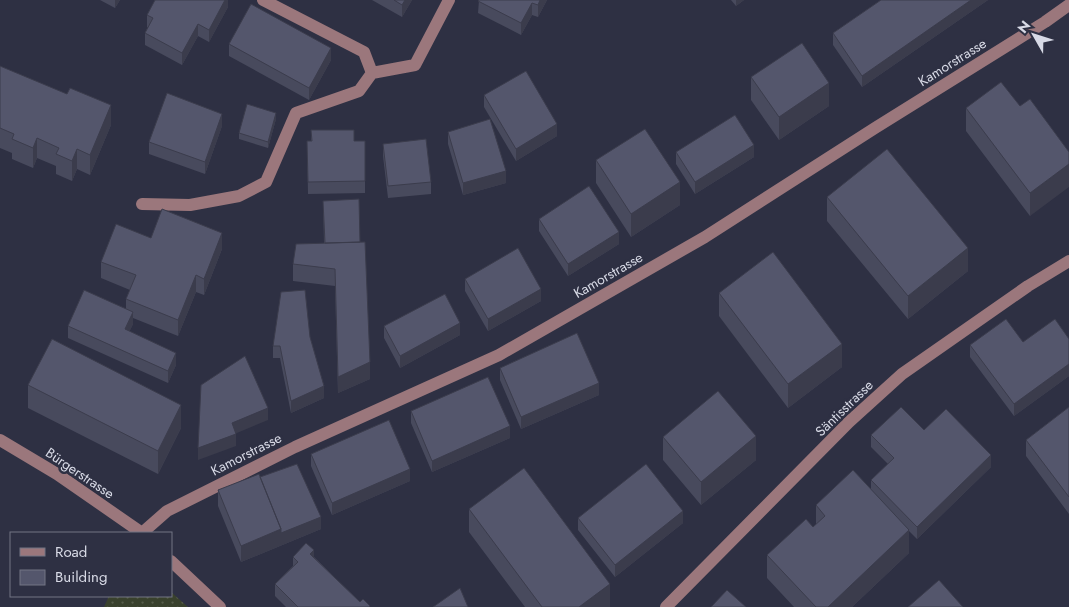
<svg xmlns="http://www.w3.org/2000/svg" width="1069" height="607" font-family="Jost,sans-serif">
	<style>
		.park { fill: url(#park-dots) }
		.lines { fill: none; stroke-linecap: round; stroke-linejoin: round }
		.minor { stroke: #9b777c; stroke-width: 12 }
		.wall { fill: #484a5d }
		.shaded-wall { fill: #3b3c4c }
		.building { fill: #54566c; stroke: #3b3c4c }
		.labels { text-anchor: middle; stroke-width: 5; stroke-linejoin: round; paint-order: stroke }
		.street-label { font-size: 14px; fill: #d8dae6; stroke: #2e3043 }
	</style>
	<defs>
		<pattern id="park-dots" width="8" height="8" patternUnits="userSpaceOnUse" patternTransform="scale(1.25)"><rect width="8" height="8" fill="#39412d"/><path d="M2 2h.1M6 6h.1" fill="none" stroke="#555c4b" stroke-width="1.8" stroke-linecap="round"/></pattern>
	</defs>
	<rect width="100%" height="100%" fill="#2e3043"/>
	<path class="park" d="M171,592l17,15h-84l5,-11h62z"/>
	<g class="lines">
		<path class="minor" d="M263,0l101,52 8,21
			M372,73l43,-8 34,-65
			M142,204l48,1 49,-9 27,-14 30,-69 63,-22 13,-18
			M0,440l57,34 85,59
			M142,533l25,-22 128,-64 204,-92 206,-118 170,-109 170,-106 24,-17
			M171,561l49,46
			M666,607l183,-185 53,-48 126,-88 41,-25"/>
	</g>
	<path class="wall" d="M100,0h20l-5,8z
		M228,0v7l-19,35 -11,-6 -16,29 -37,-20v-12l3,-6h-1v-12z
		M372,0h40l-10,17z
		M479,0h68l-9,17 -6,-2 -11,20 -43,-22z
		M731,0h13l-8,6z
		M881,0h107l-126,87 -29,-42v-12z
		M229,44l102,16 -22,40 -80,-44z
		M0,66l111,59 -21,50 -13,-6 -5,12 -16,-7v-8l-19,-8 -4,10 -21,-9v-6l-12,-5z
		M751,77l78,29 -50,34 -28,-40z
		M484,95l73,41 -41,25 -32,-54z
		M1020,106l49,46 -39,64 -64,-85v-23z
		M276,119l-8,29 -29,-9v-6z
		M222,126l-17,48 -56,-20v-12z
		M311,130l43,11h11v52l-57,1 -1,-53h4z
		M448,132l58,51 -43,12 -15,-51z
		M383,144l48,38v12l-43,4 -5,-42z
		M676,152l78,5 -59,37 -19,-30z
		M596,160l84,45 -49,32 -35,-54z
		M827,197l141,74 -60,48 -81,-98z
		M323,201l37,41 10,137 -32,14 -3,-107 -42,-5v-17l31,-21z
		M539,219l80,25 -51,32 -29,-45z
		M151,238l71,11 -18,46 -8,-3 -18,44 -45,-18v6l-4,8 47,33 -8,18 -100,-45v-12l58,-17v-10l4,-9 -29,-12v-16z
		M465,279l76,22 -53,30 -23,-40z
		M719,293l123,74 -54,41 -69,-92z
		M384,326l76,9 -60,33 -16,-30z
		M310,337l14,61 -33,15 -11,-55h-7v-12z
		M1069,339v37l-55,40 -44,-59v-12l53,-3z
		M500,368l99,27 -78,34 -21,-49z
		M28,385l153,43 -23,46 -130,-66z
		M1069,407v107l-43,-58v-16z
		M411,411l99,27 -78,34 -21,-49z
		M924,430l67,37 -74,72 -8,-8v22l-57,54h-58l-27,-29v-23l46,-28 3,-2v-20l55,-16v-9l17,-16 -17,-17v-12z
		M663,437l93,23 -55,45 -38,-45z
		M311,454l99,27 -78,34 -21,-49z
		M260,477l61,52 -80,33 -23,-56v-16z
		M469,509l141,98h-85l-56,-75z
		M578,518l105,5 -68,54 -37,-47z
		M293,557h21l46,45 10,5h-84l-11,-11v-12l18,-18z"/>
	<path class="shaded-wall" d="M115,0h5l-5,8z
		M225,0h3v7l-19,35v-12z
		M405,0h7l-10,17v-12z
		M540,0h7l-9,17v-12z
		M736,0h8l-8,6z
		M971,0h17l-126,87v-11z
		M532,3v12l-11,20v-12z
		M198,24v12l-16,29v-12z
		M331,48v12l-22,40v-12z
		M829,83v23l-50,34v-23z
		M111,105v20l-21,50v-20z
		M276,113v6l-8,29v-6z
		M222,114v12l-17,48v-12z
		M557,124v12l-41,25v-12z
		M37,138v20l-4,10v-20z
		M754,145v12l-59,37v-12z
		M77,149v20l-5,12v-20z
		M1069,164v23l-39,29v-23z
		M506,171v12l-43,12v-12z
		M680,182v23l-49,32v-23z
		M619,232v12l-51,32v-12z
		M222,233v16l-18,46v-16z
		M968,248v23l-60,48v-23z
		M196,275v17l-18,44v-16z
		M541,289v12l-53,30v-12z
		M133,312v12l-8,17v-12z
		M460,323v12l-60,33v-12z
		M842,344v23l-54,41v-24z
		M176,353v12l-8,18v-12z
		M370,362v17l-32,14v-16z
		M1069,364v12l-55,40v-12z
		M599,383v12l-78,34v-12z
		M324,386v12l-33,15v-12z
		M181,405v23l-23,46v-23z
		M268,408v12l-36,15v-12z
		M510,426v12l-78,34v-11z
		M236,434v12l-38,14v-12z
		M756,436v24l-55,45v-23z
		M991,455v12l-74,72v-12z
		M410,469v12l-78,34v-12z
		M683,511v12l-68,54v-12z
		M321,517v12l-80,33v-16l40,-17z
		M909,530v23l-57,54h-24z
		M314,550v12l-4,-8z
		M610,584v23h-31z"/>
	<path class="building" d="M155,0h70l-16,30 -11,-6 -16,29 -37,-20 8,-15 -6,-3z
		M394,0h11l-3,5z
		M479,0h61l-2,5 -6,-2 -11,20 -43,-22z
		M881,0h90l-109,76 -29,-43z
		M251,4l80,44 -22,40 -80,-44z
		M802,43l27,40 -50,34 -28,-40z
		M0,66l67,28 3,-6 41,17 -21,50 -13,-6 -5,12 -16,-7 3,-6 -22,-10 -4,10 -21,-9 2,-5 -14,-6z
		M526,71l31,53 -41,25 -32,-54z
		M1001,82l19,24 10,-7 39,53v12l-39,29 -64,-85z
		M167,93l55,21 -17,48 -56,-20z
		M247,104l29,9 -8,29 -29,-9z
		M735,115l19,30 -59,37 -19,-30z
		M490,119l16,52 -43,12 -15,-51z
		M645,129l35,53 -49,32 -35,-54z
		M311,130h43v11h11v40l-57,1 -1,-41h5z
		M426,139l5,43 -43,4 -5,-42z
		M887,149l81,99 -60,48 -81,-99z
		M589,186l30,46 -51,32 -29,-45z
		M359,199l1,43 -35,1 -2,-42z
		M162,209l60,24 -18,46 -8,-4 -18,45 -52,-21 10,-24 -35,-13 15,-38 35,14z
		M365,242l5,120 -32,15 -3,-108 -42,-5 3,-20z
		M518,248l23,41 -53,30 -23,-40z
		M773,252l69,92 -54,40 -69,-91z
		M84,290l49,22 -8,17 51,24 -8,18 -100,-45z
		M305,290l5,47 14,49 -33,15 -11,-55h-7l8,-54z
		M445,294l15,29 -60,33 -16,-30z
		M1006,319l17,23 32,-23 14,20v25l-55,40 -44,-59z
		M577,333l22,50 -78,34 -21,-49z
		M52,339l129,66 -23,46 -130,-66z
		M245,356l23,52 -36,15 4,11 -38,14 3,-63z
		M488,377l22,49 -78,35 -21,-50z
		M718,391l38,45 -55,46 -38,-45z
		M901,407l23,23 22,-21 45,46 -74,72 -46,-47 23,-22 -23,-23z
		M1069,407v90l-43,-57z
		M389,420l21,49 -78,34 -21,-49z
		M297,464l24,53 -40,16v-4l-21,-52z
		M646,464l37,47 -68,54 -37,-47z
		M524,468l86,116 -31,23h-37l-73,-98z
		M853,470l56,60 -81,77h-12l-49,-52 39,-36 7,8 12,-11 -9,-11z
		M259,474l22,55 -40,17 -23,-56z
		M306,543l8,7 -4,4 50,48 3,-3 7,7 -1,1h-71l-23,-23 23,-22 -5,-5z
		M939,580l24,27h-55z
		M460,588l8,19h-35z
		M727,590l19,17h-35z"/>
	<g class="labels">
		<g class="street-label">
			<text transform="translate(952 62) rotate(-32)" y="5">Kamorstrasse</text>
			<text transform="translate(608 275) rotate(-30)" y="5">Kamorstrasse</text>
			<text transform="translate(844 408) rotate(-44)" y="5">Säntisstrasse</text>
			<text transform="translate(246 454) rotate(-27)" y="5">Kamorstrasse</text>
			<text transform="translate(80 473) rotate(34)" y="5">Bürgerstrasse</text>
		</g>
	</g>
	<rect x="10" y="532" width="162" height="65" fill="#2e3043" stroke="#727484"/>
	<rect x="20" y="548" width="25" height="8" fill="#9b777c" stroke="#727484"/>
	<text x="55" y="557" font-size="15" fill="#d8dae6">Road</text>
	<rect x="20" y="570" width="25" height="15" fill="#54566c" stroke="#727484"/>
	<text x="55" y="582" font-size="15" fill="#d8dae6">Building</text>
	<g transform="translate(1034 35) rotate(309)" stroke="#2e3043" stroke-width="4" paint-order="stroke">
	<path d="M0-4L9 19L0 12L-9 19Z" fill="#d8dae6"/>
	<text y="-8" font-size="14" font-weight="bold" text-anchor="middle" fill="#d8dae6">N</text>
	</g>
</svg>
